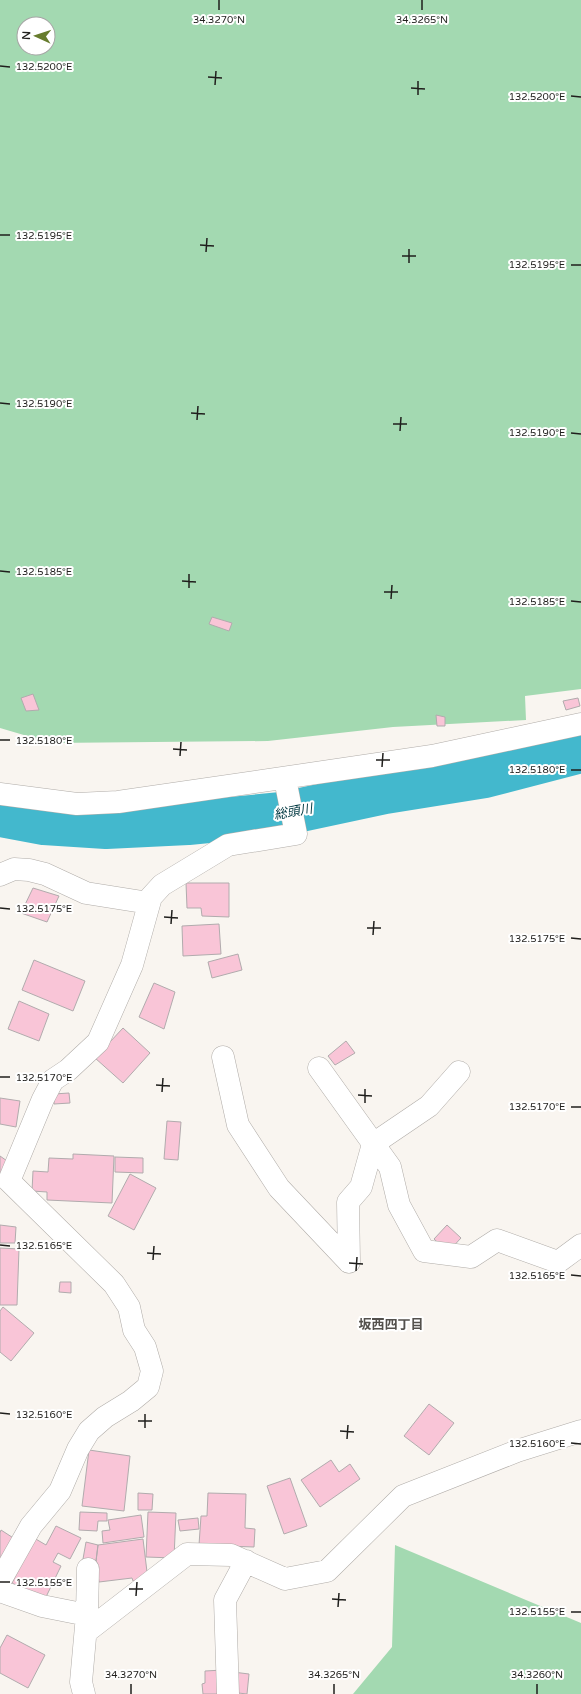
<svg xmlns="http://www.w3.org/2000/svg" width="581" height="1694" font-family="'Varela Round','Noto Sans JP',sans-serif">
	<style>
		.green { fill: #a3d9b1; fill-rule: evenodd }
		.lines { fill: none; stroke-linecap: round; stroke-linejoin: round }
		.river { stroke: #43b8cd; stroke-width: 44 }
		.building { fill: #f9c5d7; stroke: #b1abad }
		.minor-casing { stroke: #b0aca8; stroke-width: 23 }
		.minor { stroke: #fff; stroke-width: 22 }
		.ticks { fill: none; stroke: #201f1d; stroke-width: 1.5 }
		.labels { text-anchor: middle; stroke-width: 4; stroke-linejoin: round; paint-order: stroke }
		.water-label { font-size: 13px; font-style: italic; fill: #003841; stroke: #fff }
		.neighbourhood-label { font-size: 13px; font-weight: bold; fill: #53504c; stroke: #fff }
		.ticks-label { font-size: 10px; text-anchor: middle; fill: #201f1d; stroke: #fff; stroke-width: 4; stroke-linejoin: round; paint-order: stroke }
	</style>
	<rect width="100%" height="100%" fill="#f9f5f0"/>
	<path class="green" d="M0,0h581v689l-56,7 1,24 -133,7 -125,14 -217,2 -51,-15zM24,24h24v24h-24z
		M395,1545l186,78v71h-228l39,-47z"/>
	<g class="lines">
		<path class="river" d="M0,815l44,8 62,4 82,-4 94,-9 103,-22 100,-16 96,-25"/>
	</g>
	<path class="building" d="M212,617l20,6 -3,8 -20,-7z
		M33,694l6,16 -13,1 -5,-13z
		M578,698l2,8 -14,4 -3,-9z
		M436,715l9,2v9h-8z
		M186,883h43v34l-27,-1 -1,-8h-14z
		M33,888l26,8 -12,26 -26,-9z
		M219,924l2,30 -38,2 -1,-30z
		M238,954l4,16 -30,8 -4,-16z
		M34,960l51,21 -12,30 -51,-21z
		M154,983l21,9 -11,37 -25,-12z
		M19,1001l30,13 -10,27 -31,-12z
		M123,1028l27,25 -27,30 -28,-25z
		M346,1041l9,12 -20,12 -7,-9z
		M69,1093l1,10 -16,1v-10z
		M0,1098l20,3 -4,26 -16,-3z
		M167,1121l14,1 -3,38 -14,-1z
		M73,1154l41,2 -2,47 -65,-3v-8l-15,-1 1,-20 15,1 1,-14 24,1z
		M0,1156l10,7 -10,15z
		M115,1157l28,1v15l-28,-1z
		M130,1174l26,14 -22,42 -26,-14z
		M0,1225l16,2 -1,16h-15z
		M447,1225l14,13 -13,14 -14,-13z
		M0,1248l19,1 -2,56h-17z
		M60,1282h11v11l-12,-1z
		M3,1307l31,26 -23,28 -11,-9v-41z
		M429,1404l25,19 -25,32 -25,-19z
		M89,1450l41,6 -6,55 -42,-5z
		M331,1460l8,12 11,-8 10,15 -40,28 -19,-27z
		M290,1478l17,48 -23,8 -17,-48z
		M138,1493l15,1 -1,16h-14z
		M208,1493l38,1 -1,34 10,1 -1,18 -55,-2 2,-29h6z
		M80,1512l27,1v8h-9l-1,10 -18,-1z
		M148,1512l28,1 -2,45 -28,-1z
		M141,1515l3,22 -41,6 -1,-12 8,-1 -2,-10z
		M198,1518l1,11 -19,2 -2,-11z
		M56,1526l25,12 -11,21 -12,-6 -5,9 8,4 -16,33 -33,-16 22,-45 12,7z
		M1,1530l17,11 -18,19v-27z
		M143,1539l5,41 -15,1 -1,-3 -33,4 -3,-21 2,-16z
		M86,1542l12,3 -2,16 -13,-2z
		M7,1635l38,20 -17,33 -28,-15v-25z
		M223,1670l1,24h-21l-1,-10 3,-1v-12z
		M233,1672l16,2 -2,20 -17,-2z"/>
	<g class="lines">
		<defs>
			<path id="minor" d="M0,794l77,10 41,-2 314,-46 149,-32
				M0,875l14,-6 15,1 16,4 41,19 63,10
				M223,1057l15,68 41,63 70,74
				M319,1068l71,99 9,38 25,46 47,6 26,-17 61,22 23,-17
				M349,1262l-1,-60 13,-15 12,-43 56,-38 30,-34
				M0,1581l31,-55 29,-35 18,-42 11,-18 16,-14 26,-16 17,-14 4,-16 -7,-24 -11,-17 -5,-23 -15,-23 -105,-103 34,-82 10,-19 15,-10 30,-28 34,-77 19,-68 11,-12 66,-40 68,-11 -11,-55
				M0,1591l42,15 45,9 -6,67 3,12
				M87,1615l1,-46
				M86,1632l101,-78 44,1 54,24 42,-8 76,-75 114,-45 64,-20
				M228,1694l-3,-94 21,-39"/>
		</defs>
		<use href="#minor" class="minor-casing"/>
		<use href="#minor" class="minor"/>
	</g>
	<path class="ticks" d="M219,10v-10M422,10v-10M0,66l10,1M208,77l14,1M215,85l1,-14M411,88l14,1M418,95v-14M571,96l10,1M0,235h10M200,245l14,1M206,252l1,-14M402,256h14M409,263v-14M571,265h10M0,403l10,1M191,413l14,1M197,420l1,-14M393,424h14M400,431l1,-14M571,433l10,1M0,571l10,1M182,581l14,1M189,588v-14M384,592h14M391,599l1,-14M571,601l10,1M0,740h10M173,749l14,1M180,756l1,-14M376,760h14M382,767l1,-14M571,770h10M0,908l10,1M164,917l14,1M171,924l1,-14M367,928h14M373,935l1,-14M571,938l10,1M0,1077h10M156,1085l14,1M162,1092l1,-14M358,1095l14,1M365,1103v-14M571,1107h10M0,1245l10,1M147,1253l14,1M153,1260l1,-14M349,1263l14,1M356,1271l1,-14M571,1275l10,1M0,1413l10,1M138,1421h14M145,1428v-14M340,1431l14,1M347,1439l1,-14M571,1443l10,1M0,1582h10M129,1589h14M136,1596l1,-14M332,1599l14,1M338,1607l1,-14M571,1612h10M131,1694v-10M334,1694v-10M537,1694v-10"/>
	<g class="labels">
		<g class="water-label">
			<text transform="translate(293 811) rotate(-10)" y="5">総頭川</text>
		</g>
		<g class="neighbourhood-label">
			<text x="391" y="1329">坂西四丁目</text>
		</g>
	</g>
	<g class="ticks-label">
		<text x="219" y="23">34.3270°N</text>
		<text x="422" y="23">34.3265°N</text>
		<text x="44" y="70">132.5200°E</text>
		<text x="537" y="100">132.5200°E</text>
		<text x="44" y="239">132.5195°E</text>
		<text x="537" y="268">132.5195°E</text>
		<text x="44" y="407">132.5190°E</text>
		<text x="537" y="436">132.5190°E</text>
		<text x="44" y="575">132.5185°E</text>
		<text x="537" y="605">132.5185°E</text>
		<text x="44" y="744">132.5180°E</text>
		<text x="537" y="773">132.5180°E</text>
		<text x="44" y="912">132.5175°E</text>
		<text x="537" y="942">132.5175°E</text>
		<text x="44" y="1081">132.5170°E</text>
		<text x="537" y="1110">132.5170°E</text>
		<text x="44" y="1249">132.5165°E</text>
		<text x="537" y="1279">132.5165°E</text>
		<text x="44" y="1418">132.5160°E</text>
		<text x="537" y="1447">132.5160°E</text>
		<text x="44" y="1586">132.5155°E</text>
		<text x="537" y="1615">132.5155°E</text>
		<text x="131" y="1678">34.3270°N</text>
		<text x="334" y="1678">34.3265°N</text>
		<text x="537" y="1678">34.3260°N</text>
	</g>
	<g transform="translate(36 36) rotate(273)"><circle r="19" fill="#ffffff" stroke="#a6a5a5"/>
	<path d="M0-3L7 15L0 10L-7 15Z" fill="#677c2d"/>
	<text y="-6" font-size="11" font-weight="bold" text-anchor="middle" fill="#201f1d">N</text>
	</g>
</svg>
